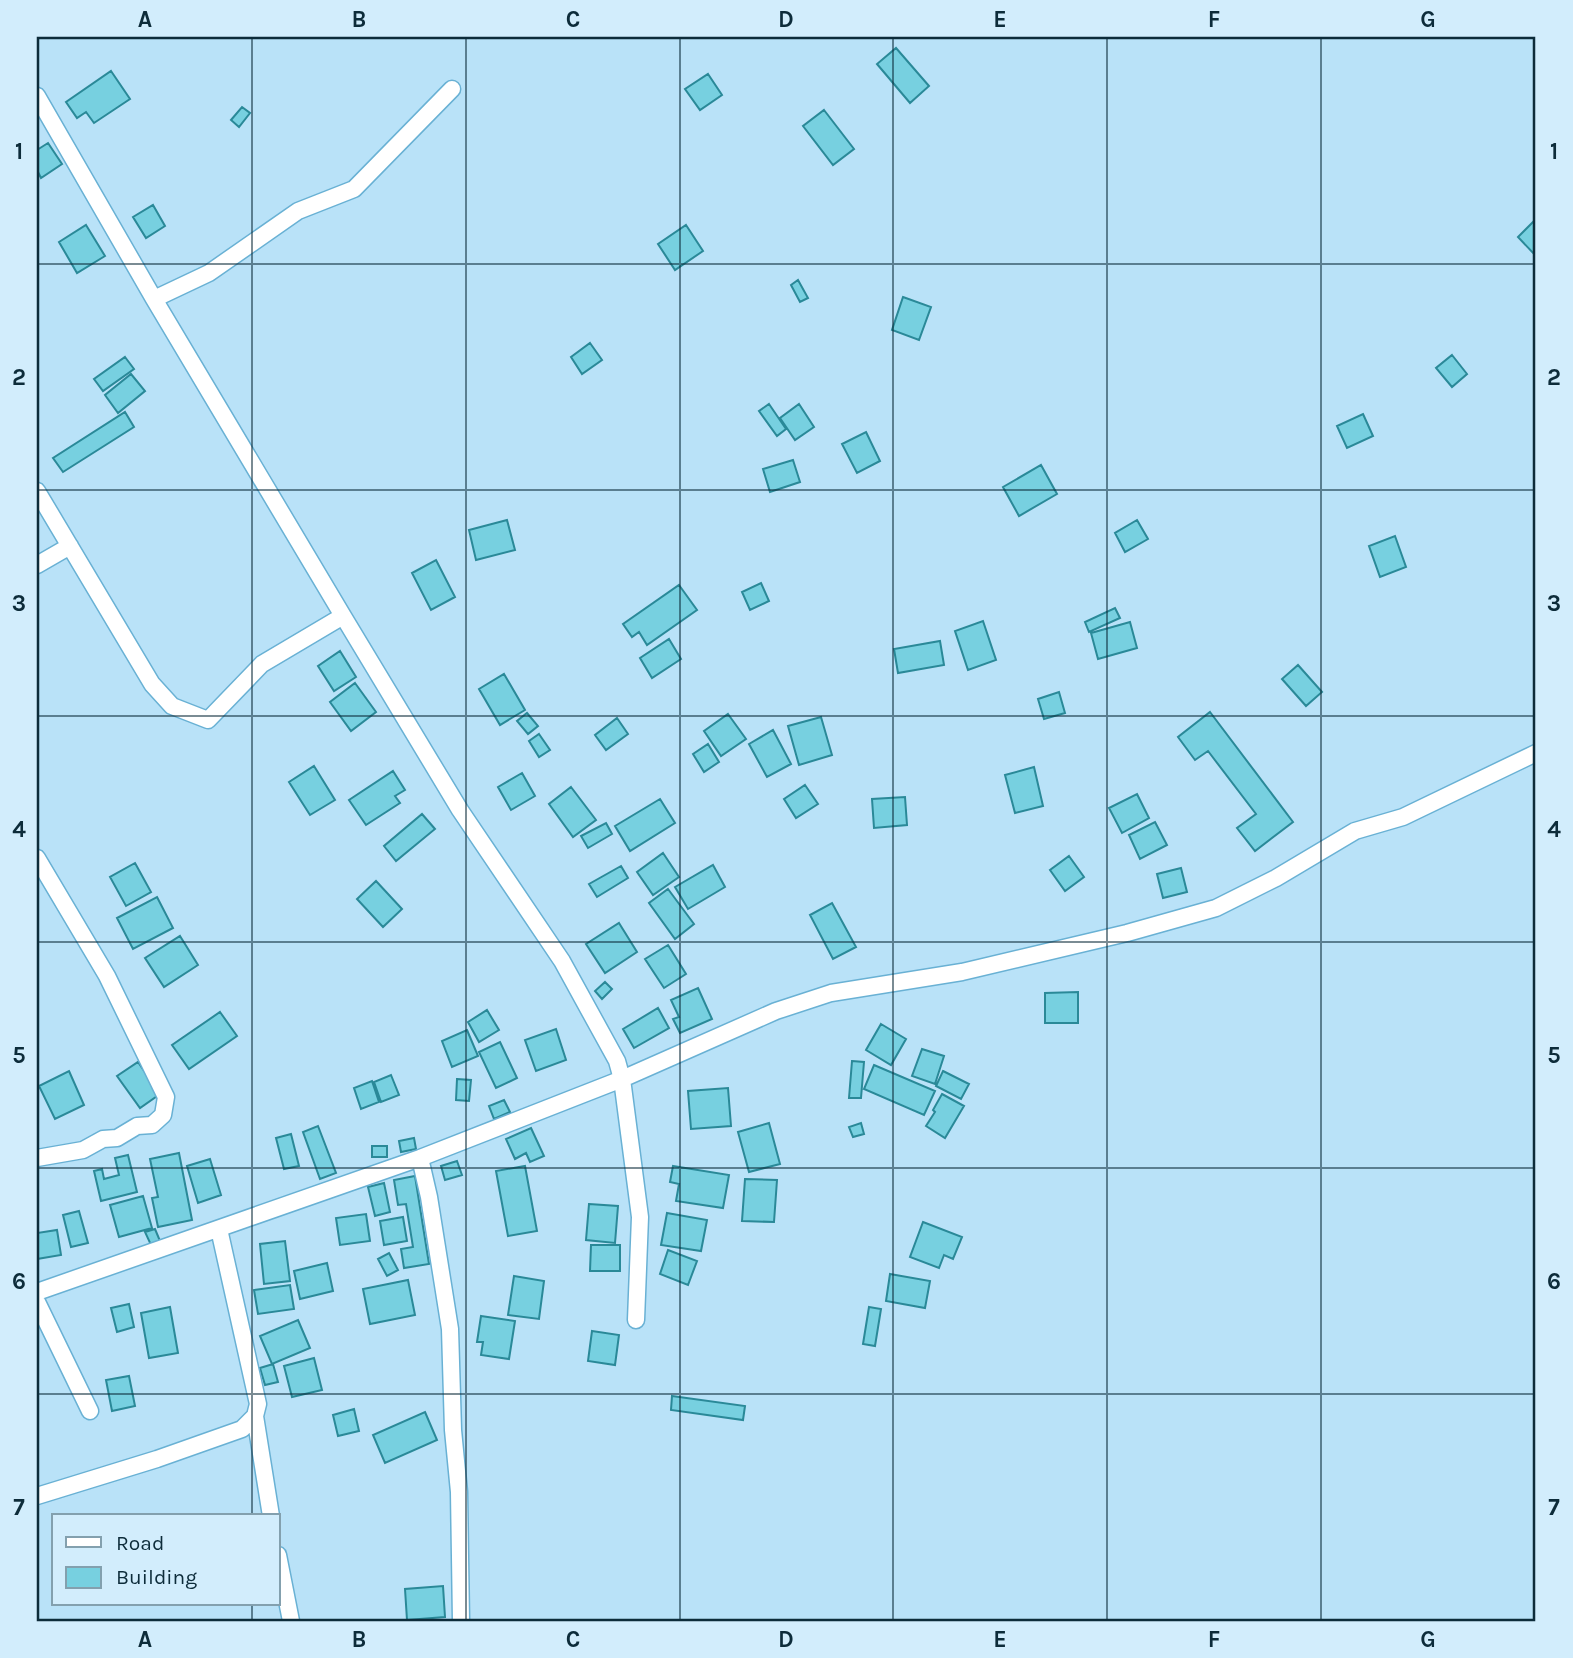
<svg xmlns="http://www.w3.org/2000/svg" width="1573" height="1658" font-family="Karla,sans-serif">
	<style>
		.building { fill: #77d0e0; stroke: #2a8998; stroke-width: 2 }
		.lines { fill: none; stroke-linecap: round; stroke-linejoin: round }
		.minor-casing { stroke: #69b1d4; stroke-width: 19 }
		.minor { stroke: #fff; stroke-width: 16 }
		.grid { fill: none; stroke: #0d2c3a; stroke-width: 2; stroke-opacity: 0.55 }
		.neatline { fill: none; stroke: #0d2c3a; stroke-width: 2.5 }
		.grid-label { font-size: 23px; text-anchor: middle; font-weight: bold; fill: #0d2c3a }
	</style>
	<rect width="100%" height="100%" fill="#b9e2f8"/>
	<path class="building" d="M896,48l33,38 -19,17 -33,-39z
		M111,71l19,28 -36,24 -8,-11 -9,6 -11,-16z
		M708,74l14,21 -22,15 -15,-21z
		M242,107l8,6 -11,14 -8,-7z
		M824,110l30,39 -21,16 -30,-39z
		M48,143l14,21 -21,14 -4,-8v-20z
		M153,205l12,21 -19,12 -13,-21z
		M1536,219v37l-18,-19z
		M86,225l19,31 -28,17 -18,-31z
		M686,225l17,26 -28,19 -17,-26z
		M798,280l10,18 -8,4 -9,-17z
		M903,297l28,10 -12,33 -27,-10z
		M590,343l12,17 -20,14 -11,-17z
		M1452,355l15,19 -15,13 -16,-19z
		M125,357l9,12 -31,22 -9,-12z
		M131,374l14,17 -27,22 -13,-18z
		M769,404l17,25 -9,7 -18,-25z
		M799,404l15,23 -19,13 -15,-22z
		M125,412l9,15 -71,45 -10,-14z
		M1363,414l10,22 -26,12 -10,-22z
		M866,432l14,29 -23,12 -15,-29z
		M793,460l7,22 -30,10 -7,-23z
		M1041,465l16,29 -38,22 -16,-29z
		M507,520l8,30 -39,10 -7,-30z
		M1137,520l11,19 -23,13 -10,-19z
		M1395,536l11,31 -26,10 -11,-31z
		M436,560l19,37 -24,13 -19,-37z
		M761,583l8,18 -19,9 -8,-18z
		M679,585l18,25 -50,35 -8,-13 -7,5 -9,-13z
		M1115,608l5,10 -31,14 -4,-10z
		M983,621l13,39 -28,10 -13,-39z
		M1130,622l7,26 -39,11 -7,-26z
		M669,639l12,20 -29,19 -12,-20z
		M940,641l4,24 -46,8 -4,-24z
		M340,651l16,26 -22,14 -16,-25z
		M1298,665l24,27 -16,14 -24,-27z
		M504,674l21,36 -25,15 -21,-36z
		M355,683l21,29 -25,19 -21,-29z
		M1059,692l6,21 -21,6 -6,-20z
		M1210,712l83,110 -38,29 -18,-23 19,-14 -48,-63 -13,9 -17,-23z
		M527,713l11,13 -10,8 -11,-13z
		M728,714l18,25 -25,17 -17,-25z
		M821,717l11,38 -33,10 -11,-39z
		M617,718l11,16 -22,16 -11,-15z
		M773,730l18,34 -24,13 -18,-33z
		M539,734l11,16 -11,7 -10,-16z
		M708,744l11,18 -15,10 -11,-18z
		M314,766l21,34 -25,15 -21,-33z
		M1034,767l9,39 -28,7 -10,-38z
		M393,771l12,19 -10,6 5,7 -34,22 -17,-25z
		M522,773l13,23 -24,14 -13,-23z
		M805,785l13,19 -22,14 -12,-19z
		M571,787l25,33 -23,17 -24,-33z
		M1137,794l12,24 -27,15 -13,-25z
		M905,797l2,28 -33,3 -2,-29z
		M660,799l15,24 -45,28 -15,-25z
		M422,814l13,15 -39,32 -12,-15z
		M1155,822l12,23 -27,14 -11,-24z
		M606,823l6,11 -24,14 -7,-12z
		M663,853l16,24 -26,18 -16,-23z
		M1069,856l15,21 -19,14 -15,-21z
		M135,863l16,29 -25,14 -16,-29z
		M713,865l12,22 -37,22 -13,-22z
		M621,866l7,12 -31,19 -8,-13z
		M1181,868l6,24 -24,6 -6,-24z
		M376,881l26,28 -19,18 -26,-28z
		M668,889l26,35 -19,15 -26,-36z
		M157,897l16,31 -40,21 -16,-31z
		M832,903l24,44 -23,12 -23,-44z
		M619,923l18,29 -32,21 -19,-29z
		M180,936l18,29 -34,22 -19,-29z
		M668,945l18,29 -22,14 -19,-29z
		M605,982l7,7 -10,10 -7,-8z
		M698,988l14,31 -32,14 -7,-14 6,-2 -8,-17z
		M1078,992v31h-33v-30z
		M658,1008l11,20 -35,20 -11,-19z
		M487,1010l12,20 -20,12 -11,-20z
		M220,1012l17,24 -48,33 -17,-24z
		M881,1024l25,15 -15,26 -25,-15z
		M556,1029l10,31 -30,11 -11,-31z
		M467,1030l11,26 -26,11 -10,-26z
		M500,1042l17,36 -21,10 -17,-36z
		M922,1049l22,7 -9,28 -23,-8z
		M852,1061l12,1 -3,36h-12z
		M138,1062l22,32 -20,14 -23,-32z
		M874,1065l61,26 -11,24 -60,-26z
		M69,1071l15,34 -29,14 -16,-33z
		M943,1071l26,13 -8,15 -25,-13z
		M391,1075l8,20 -18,7 -7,-20z
		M457,1079l14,1 -2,21 -13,-1z
		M372,1081l7,21 -18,7 -7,-21z
		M728,1088l3,38 -40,3 -3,-38z
		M942,1094l22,12 -19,32 -19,-12 9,-14 -2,-2z
		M504,1100l6,12 -16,7 -5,-13z
		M769,1123l11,41 -31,8 -11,-40z
		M861,1123l3,11 -11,3 -4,-10z
		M318,1126l18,47 -16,6 -17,-47z
		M531,1128l13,28 -14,6 -4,-9 -11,6 -9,-20z
		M291,1134l8,32 -15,3 -8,-31z
		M414,1138l2,11 -15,3 -2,-11z
		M372,1146h15v11h-15z
		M179,1153l13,67 -34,7 -6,-29 6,-1 -8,-38z
		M128,1155l9,37 -36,9 -7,-30 8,-2 2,10 15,-4 -4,-17z
		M210,1159l11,36 -23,8 -11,-37z
		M457,1161l5,14 -17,5 -4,-14z
		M525,1166l12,65 -29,5 -12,-65z
		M673,1166l56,9 -6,33 -47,-7 3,-17 -9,-2z
		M415,1176l14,88 -25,4 -3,-19 12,-2 -7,-43 -8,1 -4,-25z
		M745,1179l32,1 -3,42 -32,-1z
		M384,1183l6,29 -15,4 -7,-29z
		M143,1196l9,32 -33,9 -9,-32z
		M589,1204l29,2 -3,37 -29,-3z
		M79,1211l9,32 -17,4 -8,-32z
		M667,1213l40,7 -6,31 -40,-6z
		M366,1214l4,27 -30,4 -4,-27z
		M403,1217l4,24 -23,4 -4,-24z
		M923,1222l39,15 -9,22 -9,-4 -5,13 -29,-11z
		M155,1229l5,12 -9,4 -6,-13z
		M57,1230l4,25 -24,4v-26z
		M285,1241l5,40 -26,3 -4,-40z
		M591,1245h29v26h-30z
		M668,1250l29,11 -9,24 -28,-11z
		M389,1253l9,17 -11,6 -9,-17z
		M327,1263l6,28 -33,8 -6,-28z
		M890,1274l40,7 -5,27 -39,-7z
		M514,1276l30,5 -5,38 -31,-4z
		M408,1280l7,35 -45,9 -7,-35z
		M290,1285l4,24 -36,5 -4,-24z
		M129,1304l5,23 -17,5 -6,-24z
		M170,1307l8,46 -29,5 -8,-45z
		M869,1307l12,2 -6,37 -12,-2z
		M481,1316l34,5 -6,38 -28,-4 2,-13h-6z
		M298,1320l12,28 -38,16 -12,-28z
		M592,1331l27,4 -4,30 -27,-4z
		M314,1358l8,32 -30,7 -8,-31z
		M273,1364l5,18 -13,3 -5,-17z
		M129,1376l6,30 -23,5 -6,-31z
		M672,1396l73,10 -2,14 -72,-10z
		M354,1409l5,22 -21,5 -5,-21z
		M425,1412l12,28 -52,23 -12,-28z
		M443,1586l2,31 -38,3 -2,-31z"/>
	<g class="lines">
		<defs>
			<path id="minor" d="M37,96l117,203 189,317 117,194 102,151 55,100 5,18 18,138 -4,103
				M154,299l55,-26 89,-62 56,-22 98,-100
				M37,491l115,193 20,22 36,14 54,-56 81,-48
				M37,565l33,-19
				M37,858l70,118 59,121 -3,18 -11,10 -15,1 -20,12 -14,1 -20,11 -46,8
				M420,1158l9,39 21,132 3,101 6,62 2,129
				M37,1292l383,-134 202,-79 154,-68 55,-18 131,-21 165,-39 89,-25 60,-30 79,-47 48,-14 133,-64
				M37,1302l53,109
				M255,1416l16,100
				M37,1496l120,-37 85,-30 13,-13 3,-12 -39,-175
				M278,1555l13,66"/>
		</defs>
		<use href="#minor" class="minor-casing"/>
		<use href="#minor" class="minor"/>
	</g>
	<path class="grid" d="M252,37v1479M466,37v1584M680,37v1584M893,37v1584M1107,37v1584M1321,37v1584M37,264h1499M37,490h1499M37,716h1499M37,942h1499M37,1168h1499M37,1394h1499M252,1604v17"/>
	<rect width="1573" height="1658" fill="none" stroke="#d2edfc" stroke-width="77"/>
	<rect x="52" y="1514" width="228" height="91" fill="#d2edfc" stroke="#83a0ae" stroke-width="2"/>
	<rect x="66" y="1537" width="35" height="10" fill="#ffffff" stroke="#83a0ae" stroke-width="2"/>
	<text x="116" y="1550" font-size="21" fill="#0d2c3a">Road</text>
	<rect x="66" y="1567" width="35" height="21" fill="#77d0e0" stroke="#83a0ae" stroke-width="2"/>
	<text x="116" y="1584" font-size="21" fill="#0d2c3a">Building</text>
	<rect x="38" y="38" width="1496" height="1582" class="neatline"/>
	<g class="grid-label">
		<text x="145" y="27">A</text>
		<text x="359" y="27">B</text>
		<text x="573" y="27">C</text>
		<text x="786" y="27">D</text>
		<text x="1000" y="27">E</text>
		<text x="1214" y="27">F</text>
		<text x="1428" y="27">G</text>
		<text x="19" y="159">1</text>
		<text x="1554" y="159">1</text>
		<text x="19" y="385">2</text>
		<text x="1554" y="385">2</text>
		<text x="19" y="611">3</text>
		<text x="1554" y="611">3</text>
		<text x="19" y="837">4</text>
		<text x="1554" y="837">4</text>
		<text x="19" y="1063">5</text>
		<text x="1554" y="1063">5</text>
		<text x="19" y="1289">6</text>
		<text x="1554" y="1289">6</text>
		<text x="19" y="1515">7</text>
		<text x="1554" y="1515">7</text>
		<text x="145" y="1647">A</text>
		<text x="359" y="1647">B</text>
		<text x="573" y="1647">C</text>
		<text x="786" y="1647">D</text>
		<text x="1000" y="1647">E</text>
		<text x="1214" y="1647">F</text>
		<text x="1428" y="1647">G</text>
	</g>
</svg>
